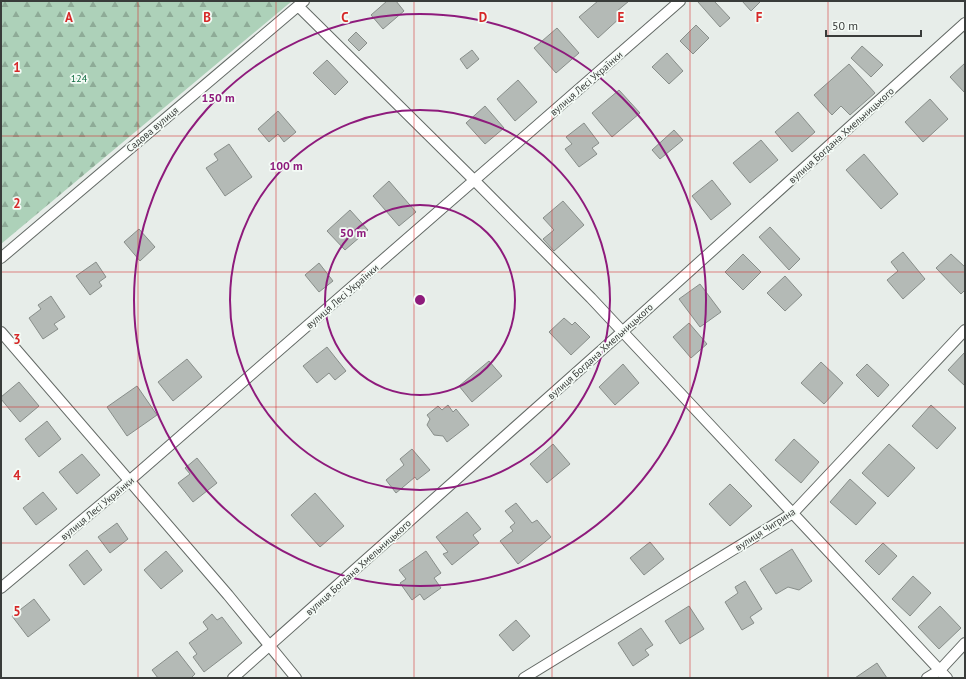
<svg xmlns="http://www.w3.org/2000/svg" width="966" height="679" font-family="'PT Sans',sans-serif">
	<style>
		.forest { fill: url(#forest-firs) }
		.building { fill: #b4bab6; stroke: #888e8a }
		.lines { fill: none; stroke-linecap: round; stroke-linejoin: round }
		.street-casing { stroke: #636965; stroke-width: 12 }
		.street { stroke: #fff; stroke-width: 10 }
		.grid { fill: none; stroke: #d62828; stroke-width: 1; stroke-opacity: 0.55 }
		.ring { fill: none; stroke: #8e1b7c; stroke-width: 2 }
		.labels { text-anchor: middle; stroke-width: 3.5; stroke-linejoin: round; paint-order: stroke }
		.park-label { font-size: 10px; fill: #0b683c; stroke: #f4fbf6 }
		.street-label { font-size: 10px; fill: #393c3a; stroke: #f4fbf6 }
		.grid-label { font-size: 13px; text-anchor: middle; font-weight: bold; fill: #d62828; stroke: #f4fbf6; stroke-width: 3.5; stroke-linejoin: round; paint-order: stroke }
		.centre { fill: #8e1b7c; stroke: #f4fbf6; stroke-width: 2 }
		.ring-label { font-size: 12px; text-anchor: middle; font-weight: bold; fill: #8e1b7c; stroke: #f4fbf6; stroke-width: 3.5; stroke-linejoin: round; paint-order: stroke }
	</style>
	<defs>
		<pattern id="forest-firs" width="22" height="20" patternUnits="userSpaceOnUse"><rect width="22" height="20" fill="#add1b9"/><path d="M5 1l3.5 6h-7zM16 11l3.5 6h-7z" fill="#8eab97"/></pattern>
	</defs>
	<rect width="100%" height="100%" fill="#e7ede9"/>
	<path class="forest" d="M1,1h291l-291,243z"/>
	<path class="building" d="M387,1h9l8,10 -21,18 -12,-14z
		M598,1h31l-12,10 5,5 -24,22 -19,-21z
		M700,1h14l16,17 -10,9 -22,-25z
		M742,1h19l-10,10z
		M696,25l13,13 -16,16 -13,-13z
		M557,28l22,25 -23,20 -22,-25z
		M356,32l11,11 -8,8 -11,-11z
		M862,46l21,19 -12,12 -20,-19z
		M472,50l7,9 -12,10 -7,-10z
		M667,53l16,18 -14,13 -17,-17z
		M327,60l21,22 -13,13 -22,-22z
		M965,63v30l-15,-16z
		M849,64l26,29 -25,22 -9,-9 -9,9 -18,-20z
		M518,80l19,22 -22,19 -18,-22z
		M619,90l21,23 -28,24 -20,-24z
		M930,99l18,20 -25,23 -18,-20z
		M485,106l19,22 -19,16 -19,-21z
		M278,111l18,21 -12,10 -6,-8 -9,8 -11,-13z
		M798,112l17,20 -23,20 -17,-20z
		M584,123l15,20 -7,5 5,6 -18,13 -14,-18 7,-5 -6,-7z
		M674,130l9,10 -23,19 -8,-9z
		M761,140l17,20 -28,23 -17,-20z
		M229,144l23,33 -27,19 -19,-28 12,-8 -4,-6z
		M864,154l34,40 -17,15 -35,-39z
		M712,180l19,24 -20,16 -19,-24z
		M389,181l27,31 -17,14 -26,-30z
		M563,201l21,24 -30,26 -11,-12 11,-9 -11,-12z
		M350,210l18,20 -23,20 -18,-19z
		M770,227l30,32 -11,11 -30,-33z
		M139,229l16,18 -15,14 -16,-19z
		M903,252l22,27 -22,20 -16,-19 11,-9 -7,-9z
		M743,254l18,18 -18,18 -18,-18z
		M951,254l14,13v23l-4,4 -25,-26z
		M96,262l10,15 -7,5 3,4 -12,9 -14,-19z
		M319,263l14,18 -14,11 -14,-17z
		M785,276l17,19 -17,16 -18,-18z
		M700,284l21,28 -21,15 -21,-28z
		M51,296l14,21 -11,7 4,5 -15,10 -14,-21 12,-9 -3,-4z
		M564,318l8,7 3,-3 15,15 -19,18 -22,-23z
		M689,323l18,21 -16,14 -18,-21z
		M327,347l19,24 -11,9 -6,-7 -12,10 -14,-17z
		M965,352v34l-17,-16z
		M187,359l15,18 -29,24 -15,-19z
		M489,361l13,15 -30,26 -13,-16z
		M821,362l22,21 -19,21 -23,-21z
		M623,364l16,19 -24,22 -16,-18z
		M867,364l22,21 -11,12 -22,-22z
		M19,382l20,24 -19,16 -19,-23v-2z
		M137,386l20,29 -30,21 -20,-29z
		M448,405l5,7 3,-3 13,16 -22,17 -4,-6 -9,-1 -7,-10 3,-6 -3,-4 11,-9 4,4z
		M931,405l25,23 -19,21 -25,-23z
		M47,421l14,18 -22,18 -14,-18z
		M794,439l25,23 -18,21 -26,-23z
		M553,444l17,20 -23,19 -17,-19z
		M889,444l26,24 -27,29 -26,-24z
		M412,449l18,21 -13,10 -2,-3 -19,16 -10,-13 18,-15 -4,-6z
		M82,454l18,21 -23,19 -18,-22z
		M197,458l20,25 -24,19 -15,-19 12,-9 -5,-6z
		M850,479l26,24 -20,22 -26,-23z
		M730,484l22,22 -22,20 -21,-22z
		M43,492l14,17 -21,16 -13,-17z
		M315,493l29,33 -24,21 -29,-32z
		M516,503l16,20 5,-3 14,17 -33,27 -18,-23 13,-10 -3,-4 5,-4 -10,-12z
		M467,512l14,17 -8,6 6,8 -27,22 -9,-11 5,-2 -12,-15z
		M117,523l11,16 -18,14 -12,-16z
		M650,542l14,17 -20,16 -14,-17z
		M883,543l14,13 -18,19 -14,-14z
		M792,549l20,32 -13,9 -11,-3 -12,7 -16,-25z
		M87,550l15,20 -18,15 -15,-20z
		M166,551l17,20 -22,18 -17,-19z
		M426,551l15,22 -7,5 7,10 -17,12 -4,-6 -8,6 -12,-17 6,-4 -7,-9z
		M913,576l18,17 -21,23 -18,-17z
		M745,581l17,28 -12,8 4,6 -12,7 -17,-28 13,-9 -3,-6z
		M34,599l16,21 -22,17 -16,-21z
		M689,606l15,23 -24,15 -15,-23z
		M940,606l21,22 -22,21 -21,-22z
		M212,614l5,6 5,-3 20,26 -38,29 -11,-15 4,-3 -8,-11 19,-14 -5,-7z
		M516,620l14,16 -17,15 -14,-16z
		M641,628l12,17 -8,5 4,5 -16,11 -15,-23z
		M177,651l18,23 -4,4h-33l-6,-8z
		M877,663l10,15h-32z"/>
	<g class="lines">
		<defs>
			<path id="street" d="M298,6l177,175 116,117 356,380
				M1,258l303,-257
				M1,332l227,263 68,83
				M1,588l128,-107 551,-480
				M233,678l389,-346 343,-309
				M524,678l269,-165 172,-183
				M927,678l13,-8 25,-27"/>
		</defs>
		<use href="#street" class="street-casing"/>
		<use href="#street" class="street"/>
	</g>
	<path class="grid" d="M138,1v677M276,1v677M414,1v677M552,1v677M690,1v677M828,1v677M1,136h964M1,272h964M1,407h964M1,543h964"/>
	<g class="ring">
		<circle cx="420" cy="300" r="95"/>
		<circle cx="420" cy="300" r="190"/>
		<circle cx="420" cy="300" r="286"/>
	</g>
	<g class="labels">
		<g class="park-label">
			<text x="79" y="82">124</text>
		</g>
		<g class="street-label">
			<text transform="translate(586 83) rotate(-41)" y="4">вулиця Лесі Українки</text>
			<text transform="translate(152 129) rotate(-40)" y="4">Садова вулиця</text>
			<text transform="translate(841 135) rotate(-42)" y="4">вулиця Богдана Хмельницького</text>
			<text transform="translate(342 296) rotate(-41)" y="4">вулиця Лесі Українки</text>
			<text transform="translate(600 351) rotate(-42)" y="4">вулиця Богдана Хмельницького</text>
			<text transform="translate(97 508) rotate(-40)" y="4">вулиця Лесі Українки</text>
			<text transform="translate(765 529) rotate(-33)" y="4">вулиця Чигрина</text>
			<text transform="translate(358 567) rotate(-42)" y="4">вулиця Богдана Хмельницького</text>
		</g>
	</g>
	<g class="grid-label">
		<text x="69" y="22">A</text>
		<text x="207" y="22">B</text>
		<text x="345" y="22">C</text>
		<text x="483" y="22">D</text>
		<text x="621" y="22">E</text>
		<text x="759" y="22">F</text>
		<text x="17" y="72">1</text>
		<text x="17" y="208">2</text>
		<text x="17" y="344">3</text>
		<text x="17" y="480">4</text>
		<text x="17" y="616">5</text>
	</g>
	<circle cx="420" cy="300" r="6" class="centre"/>
	<g class="ring-label">
		<text x="218" y="102">150 m</text>
		<text x="286" y="170">100 m</text>
		<text x="353" y="237">50 m</text>
	</g>
	<rect width="966" height="679" fill="none" stroke="#393c3a" stroke-width="4"/>
	<path d="M826 30v6h95v-6" fill="none" stroke="#393c3a" stroke-width="2"/>
	<text x="832" y="30" font-size="12" fill="#393c3a" stroke="#f4fbf6" stroke-width="3" paint-order="stroke">50 m</text>
</svg>
